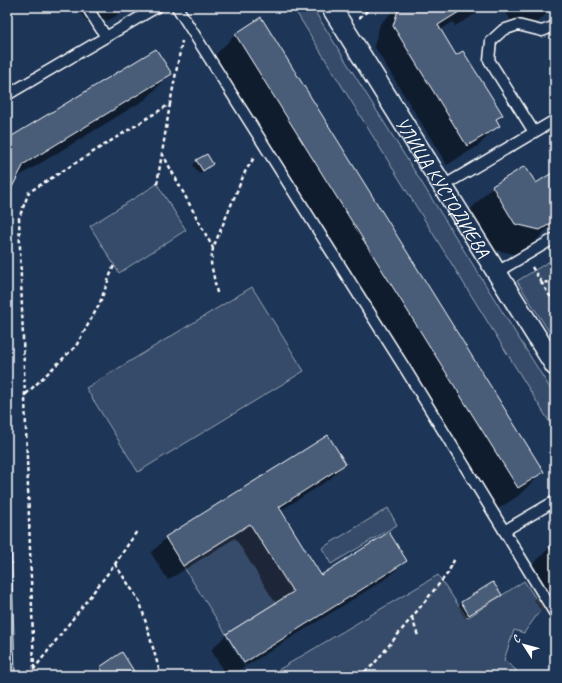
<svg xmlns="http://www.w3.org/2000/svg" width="562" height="683" font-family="Caveat,sans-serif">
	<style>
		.green { fill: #364b69; stroke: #9aa5b4 }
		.shadow { fill: #0007 }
		.building { fill: #4a5d79; stroke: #fff }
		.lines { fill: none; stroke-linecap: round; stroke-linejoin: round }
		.service-casing { stroke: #fff; stroke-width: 13 }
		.minor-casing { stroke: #fff; stroke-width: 22 }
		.path { stroke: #fff; stroke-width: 2.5; stroke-dasharray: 4 3; stroke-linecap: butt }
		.service { stroke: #1d3557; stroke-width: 10 }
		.minor { stroke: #1d3557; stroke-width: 19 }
		.labels { text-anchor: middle; stroke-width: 4; stroke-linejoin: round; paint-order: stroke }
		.street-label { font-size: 19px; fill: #fff; stroke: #1d3557 }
	</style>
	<rect width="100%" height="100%" fill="#1d3557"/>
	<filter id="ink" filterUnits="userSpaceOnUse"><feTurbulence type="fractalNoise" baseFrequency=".025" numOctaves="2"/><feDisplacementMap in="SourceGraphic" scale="8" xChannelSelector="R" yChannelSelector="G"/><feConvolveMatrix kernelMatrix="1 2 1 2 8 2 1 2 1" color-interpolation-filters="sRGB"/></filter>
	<g filter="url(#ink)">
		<path class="green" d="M293,7h19l243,389v35z
			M157,184l29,46 -67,43 -29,-47z
			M555,258v83l-38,-60z
			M252,287l52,84 -166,101 -52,-84z
			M388,508l9,17 -66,39 -9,-16z
			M250,524l43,68 -67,42 -43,-68z
			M438,575l29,43 57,-37 18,27 -18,25 -10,-3 -10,30 12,10 -1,6h-247z"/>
		<path class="shadow" d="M75,7h50l-10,10 -9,4 -2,-3 -13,8z
			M397,7h85l-8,8 -19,11 -2,-4 -13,8 16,26 45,59 -5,6 2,5 -20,20 -31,19 -73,-119 6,-22z
			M503,7h50l-12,12 -14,9 -2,-2 -8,5z
			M236,34l307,438 -25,24 -25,16 -282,-453z
			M170,74l-24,25 -130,79 -9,17v-55z
			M197,161l15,3 -13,10 -6,-9z
			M525,167l10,17 10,-5 10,-10v60l-3,2 -2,-3 -5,3 -11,12 -20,11 -24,-5 -22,-37 24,-25z
			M328,437l17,27 -15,15 -50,32 40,65 85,-15 -15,15 -144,90 -17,-29h-3l19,30 -15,9h-3l-16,-26 15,-15 50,-31 -41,-66 -67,42 -17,-27 15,-15z
			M555,544v89l-5,-8 2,-3 -8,-13 -3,2 -7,-12 3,-3 -9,-14 2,-2 -5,-8 25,-25z
			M500,595l-3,4 -32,19 -7,-12 4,-3z
			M101,667l35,9h-36l-3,-5z"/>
		<path class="building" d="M399,7h68l-29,18 18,30 7,-4 40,64 -7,4 4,7 -33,20 -74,-120z
			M261,17l283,455 -26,16 -283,-454z
			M156,49l16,25 -148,90 -17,33v-58z
			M207,154l6,10 -10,7 -7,-11z
			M525,166l11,17 19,-12v50l-15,9 -25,-6 -23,-38z
			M7,411l8,261 -3,4h-5z
			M328,435l18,29 -67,43 42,68 68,-43 18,29 -163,102 -18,-29 67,-42 -43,-68 -67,42 -18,-29z
			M555,543v19l-3,-5 2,-2 -5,-9z
			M493,582l9,13 -33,20 -8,-13z
			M122,652l15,24h-31l-6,-9z"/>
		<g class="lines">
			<defs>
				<path id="service" d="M87,7l19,30
					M177,7l229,363 149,244
					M7,95l150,-88
					M534,132l-45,-72 2,-19 12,-11 15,-5 24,6 13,-5
					M443,186l112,-66
					M497,272l58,-34
					M504,531l51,-30"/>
				<g id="minor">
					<path id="s1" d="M331,7l224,359"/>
				</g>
			</defs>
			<use href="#service" class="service-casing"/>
			<use href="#minor" class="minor-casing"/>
			<path class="path" d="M359,18l13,-11
				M162,153l51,95
				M157,184l13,-80
				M532,267l9,15 14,1
				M541,282l14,22
				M217,293l-6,-30 2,-15 32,-76 10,-16
				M26,394l50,-48 23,-41 15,-40
				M115,564l25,38 21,74
				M412,618l6,18
				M34,669l-15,-451 10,-26 141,-88 12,-63
				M30,676l4,-7 81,-105 22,-33
				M359,676l14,-11 75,-92 7,-15"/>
			<use href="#service" class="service"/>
			<use href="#minor" class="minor"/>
		</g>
	</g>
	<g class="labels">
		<g class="street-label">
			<text dy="7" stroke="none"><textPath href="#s1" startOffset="212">УЛИЦА КУСТОДИЕВА</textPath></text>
		</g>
	</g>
	<rect width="562" height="683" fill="none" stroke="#1d3557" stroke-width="24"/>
	<rect x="12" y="12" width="538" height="659" fill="none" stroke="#fff" stroke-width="1.5" filter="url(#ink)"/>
	<g transform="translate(524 645) rotate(306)" stroke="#1d3557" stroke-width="3" paint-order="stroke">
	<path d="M0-3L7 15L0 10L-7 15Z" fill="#ffffff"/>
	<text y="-6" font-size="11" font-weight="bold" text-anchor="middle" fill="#ffffff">С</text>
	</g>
</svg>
